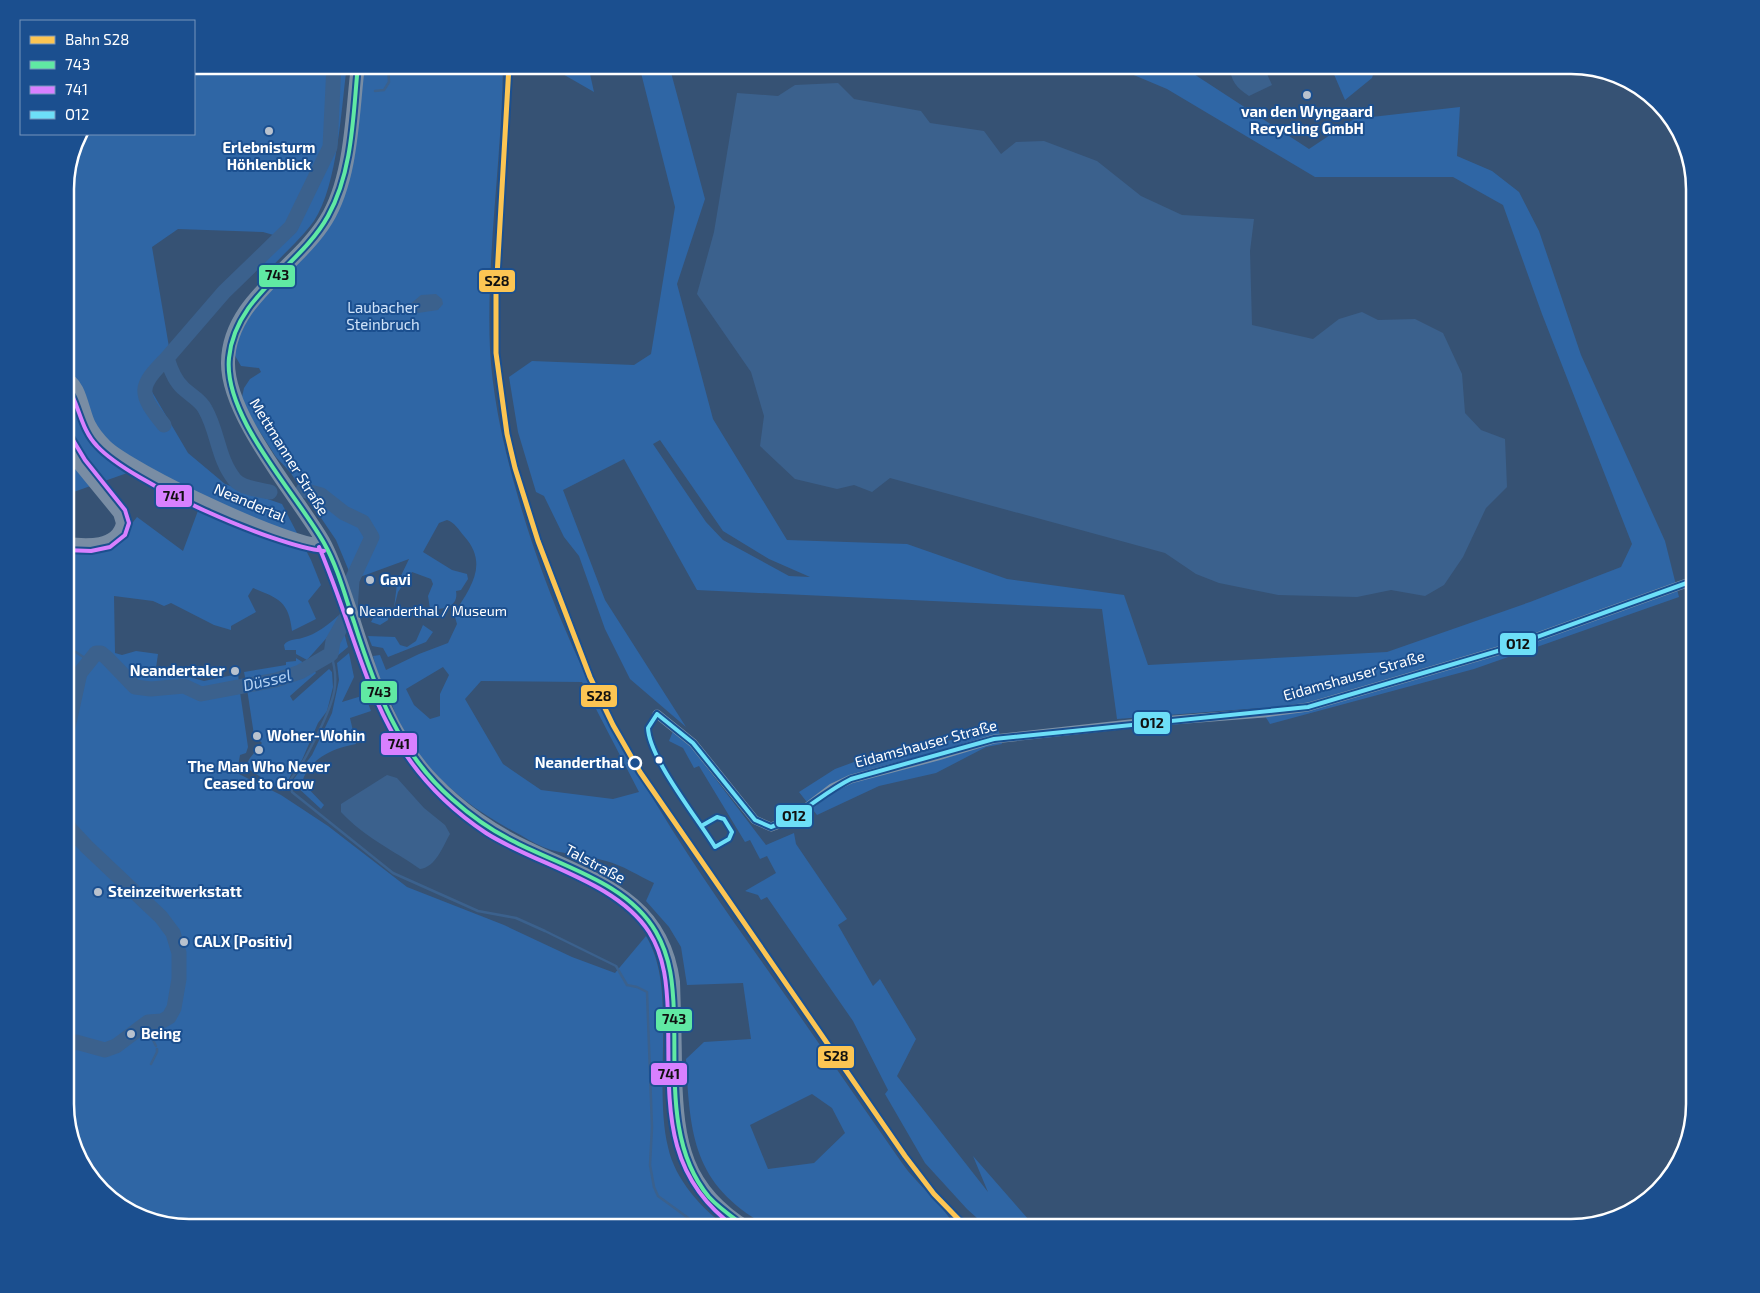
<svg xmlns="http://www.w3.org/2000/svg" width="1760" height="1293" font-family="'Exo 2',sans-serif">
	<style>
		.green { fill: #2f66a5; fill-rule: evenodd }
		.water { fill: #3b618d }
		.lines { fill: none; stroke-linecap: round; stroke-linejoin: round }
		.stream { stroke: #3b618d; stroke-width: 2.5 }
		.river { stroke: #3b618d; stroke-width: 15 }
		.minor { stroke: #7d92a8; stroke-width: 9 }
		.secondary { stroke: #798da4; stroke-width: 14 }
		.bus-1-casing { stroke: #1b4f8f; stroke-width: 8 }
		.bus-2-casing { stroke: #1b4f8f; stroke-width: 8 }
		.bus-3-casing { stroke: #1b4f8f; stroke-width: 8 }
		.bus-1 { stroke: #60e9a3; stroke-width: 4 }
		.bus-2 { stroke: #d880ff; stroke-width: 4 }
		.bus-3 { stroke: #6ddff8; stroke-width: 4 }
		.rail-1-casing { stroke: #1b4f8f; stroke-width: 9 }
		.rail-1 { stroke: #fcc553; stroke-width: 5 }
		.poi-dot { fill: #b9c2ce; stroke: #1b4f8f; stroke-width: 2 }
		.bus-dot { fill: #fff; stroke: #1b4f8f; stroke-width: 2 }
		.stop-dot { fill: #1b4f8f; stroke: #fff; stroke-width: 2.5 }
		.labels { text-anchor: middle; stroke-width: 4; stroke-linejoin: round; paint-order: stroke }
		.bus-label { font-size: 14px; fill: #fff; stroke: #1b4f8f; text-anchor: start }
		.poi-label { font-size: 15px; font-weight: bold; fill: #fff; stroke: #1b4f8f; text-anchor: start }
		.park-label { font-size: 15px; fill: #cfe3fa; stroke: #1b4f8f }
		.street-label { font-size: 15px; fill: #fff; stroke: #1b4f8f }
		.stop-label { font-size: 15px; font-weight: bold; fill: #fff; stroke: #1b4f8f; text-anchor: end }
		.water-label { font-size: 16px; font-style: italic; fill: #b5d3f5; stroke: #1b4f8f }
		.rim { fill: none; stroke: #fff; stroke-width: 2.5 }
		.line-badge { stroke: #1b4f8f; stroke-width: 2 }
		.pale-badge-label { font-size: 14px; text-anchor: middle; font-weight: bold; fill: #111 }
	</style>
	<rect width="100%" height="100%" fill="#365274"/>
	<path class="green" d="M194,65h153c-6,44 -9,119 -33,156 -13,18 -32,34 -47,51l-8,-1 6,-23 12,-12 -14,-4 -85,-3 -26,18 17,100 -24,33 43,73 37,31 57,20 29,56 10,25 -13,16 8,18 -24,12c-3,-30 -14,-33 -39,-43l-5,8 8,16 -25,14v4l-17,-5 -43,-22 -7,3 -11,-5 -39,-5 1,57 7,2 14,-4 22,3 -2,14 7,6 26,3 15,4 34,-7 1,8 -10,2 4,10 7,-2 8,55 -2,6 -6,2 -3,18 44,22 47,31 79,61 97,38 68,32 43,16 31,-37c15,25 17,56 17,85 1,38 -4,89 5,126 7,33 34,62 60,81h-540l-39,-6 -36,-19 -32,-37 -16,-54v-560h25l29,-12 18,-23 46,34 16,-43 -69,-36 -62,22 -3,-1v-313l13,-46h116z
		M363,65h140c-1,95 -17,190 -13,285 3,50 14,99 28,147 48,168 131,306 232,448 51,72 101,145 152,218 15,22 42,41 53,65h-184c-77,-41 -81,-89 -85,-169l18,-17 47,-3 -8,-56 -56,2 -6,-38 -12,-20 -23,-26 8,-18c-15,-7 -32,-18 -48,-22 -20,-6 -43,-6 -63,-14 -10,-4 -20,-11 -30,-16 -58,-31 -110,-77 -126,-143l-5,2 -9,-34 7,-1 6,15 33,-16 29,-11 9,-19 -3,-10c17,-27 35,-50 10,-78 -5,-6 -10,-14 -17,-16l-8,3 -16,29 29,18 15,4 1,5 -7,11 -5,1c3,16 -13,19 -26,18l-2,-13 5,-12 -2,-5 -19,-7 -14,20 -4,16 3,-24 12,-25 -49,18 -9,-1 -15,-36 -46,-68 -14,-15 -27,-42 -7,-18 2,-9 6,-9 11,-7 -2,-4 -18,-2 -7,-12 3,-14 14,-27 78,-91zM443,667l6,8 -9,19v22l-10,3 -16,-14 -8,-16zM481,681l101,1 57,110 -26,7 -72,-9 -38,-26 -38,-65zM812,1094l20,14 13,25 -31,30 -46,6 -18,-44z
		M547,65h41l6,27z
		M639,65h30l36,134 -28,85 36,135 74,121 120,4 100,35 117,16 24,70 239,-13 143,-50 91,-35 11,-23 -90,-230 -39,-109 -50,-28h-138l-148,-88 -57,-24h70l129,84 45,-30 106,-12 -3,49 35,15 27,21 20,39 42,124 84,186 14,56 -205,72 -204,55 -10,-16 -143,11 -15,-110 -405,-19 -73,-131 -61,31 42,110 81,127 -56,-48 -25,-50 -26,-73 -15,-19 -20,-41 -8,-4 -18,-60 -9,-55 23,-16 102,4 17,-11 24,-147zM660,440l63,91 46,28 41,18 -21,-1 -66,-36 -17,-18 -53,-78z
		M1330,65h46l-4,13 -27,22z
		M383,607l6,3 -1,10 -8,5 -9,-3 7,-13z
		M339,615c-5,18 -20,31 -32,45l-11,-6v-4h-11l-1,-5c4,-6 11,-5 18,-7 15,-4 26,-13 37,-23z
		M423,625l10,7 -7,10 -38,15 -5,-9 -11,-2 -4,-10 27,1 5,8 7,2 9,-6z
		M343,629l5,18 -12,10v-10z
		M349,653l5,24 -12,25 23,-7 6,16 -21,7 6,26c-23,4 -47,15 -54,38l22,23 -3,4 -26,-24 -2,-5 19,-25 20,-42 7,-33 -2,-17z
		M296,658l8,5 -4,5 -54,14 -2,-10 42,-7v-3l10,-1z
		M313,668l3,5 -26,23 3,5 36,-32 3,3 1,15 -6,24 -9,12 -16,37 -10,13 -9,18 -38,-24 5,-9 12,-15 -8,-8 -7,-46c23,-4 47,-7 66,-21z
		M673,731l19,17 74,97 28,-12 2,11 51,75 -9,6 35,61 7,-7 36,60 -19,37 91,116 -15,-36 63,72h-48l-21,-19 -42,-46 -40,-69 3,-4 -35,-69 -86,-124 -6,3 -3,-5 -13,-4 31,-18 -9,-17 -7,3 -10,-19 -5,2 -46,-76 -5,2 -11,-20 -14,-7z
		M999,731l3,13 -16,3 -50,26 -57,13 -62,29 -18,-23 36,-23 38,-14z"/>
	<path class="water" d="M1230,65h33l9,20 -23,11c-12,-8 -19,-15 -19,-31z
		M838,83l16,16 67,12 9,12 54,8 17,23 15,-12 28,-1 53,20 44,35 41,19 72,4 -4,32 2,74 61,14 26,-20 23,-7 16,8 37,-1 28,14 19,41 3,39 16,17 24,9 2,48 -21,21 -23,49 -19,28 -19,11 -34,-6 -34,7 -79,-2 -59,-12 -23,-9 -31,-21 -275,-75 -18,14 -18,-7 -17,4 -42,-10 -35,-33 4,-30 -13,-44 -54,-78 17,-62 23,-139 41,3 17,-11z
		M436,294l6,5 1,5 -5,6 -20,3 -10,-7 13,-11z
		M387,775l10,3 27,30 21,17 5,9c-7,12 -14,33 -30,35 -27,-19 -56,-32 -79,-57v-8z"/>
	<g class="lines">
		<path class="stream" d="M678,68l3,-3
			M375,91l9,-1 5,-8 -1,-17
			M65,645l23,15
			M331,654c9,29 3,45 -9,71 -10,20 -17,36 -31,54l-1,5 2,8 101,81 85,38 38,7 29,13 71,35 11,19 10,2 10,5 5,135 -2,38 4,22 4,9 44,32
			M152,1022l-3,10 7,14
			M151,1064l6,-12v-3"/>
		<path class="river" d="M164,425c-26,-32 -26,-38 3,-67
			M270,492c-10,-2 -28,-4 -35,-12 -17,-20 -17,-49 -30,-71 -4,-9 -15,-14 -22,-21 -8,-7 -13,-20 -16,-30l57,-66 67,-65 39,-80 4,-82
			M65,741l15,-68 16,-20h5l6,5 28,29 16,2 33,-3 17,8 75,-14 24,-8 31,-18 2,-13 17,-30 2,-31 20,-43 -9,-15 -19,-9 -23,-18 -18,-5
			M65,1047l11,-5 29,8 11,-4 32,-24 14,-1 7,-4 5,-9 5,-29v-26l-6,-20 -12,-16 -74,-70 -16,-17 -6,-10"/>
		<path class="minor" d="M657,714l36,29 62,77 16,7 19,-7 42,-32 19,-9 87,-23 56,-17 154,-17 116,-9 44,-6 193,-57 194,-70"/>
		<path class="secondary" d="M358,65c-6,49 -6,113 -32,155 -30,49 -97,80 -98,142 -1,53 67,132 95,179 12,22 19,46 27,69 20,62 37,124 84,172 26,27 60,51 93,66 67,33 135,49 146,134 1,31 2,61 2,92 2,69 9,115 72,154
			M65,379c15,4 17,33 24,46 4,8 9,14 16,21 24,24 190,104 220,99
			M65,544c21,2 53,5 58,-21l-3,-10 -40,-49 -15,-26"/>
		<defs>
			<path id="bus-1" d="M358,65c-5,50 -5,106 -30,151 -28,51 -93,79 -99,142 -6,59 67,135 95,185 14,25 21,53 30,79 21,66 44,130 98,177 19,17 40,32 63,43 48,25 113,41 141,90 15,26 17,53 18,82 2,60 -7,133 35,183 11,12 25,21 38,31"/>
			<path id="bus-2" d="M65,386c14,13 14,42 32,60 34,37 177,100 227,105
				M319,547c49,115 54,211 167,286 50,32 130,48 163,99 16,25 18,54 19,83 2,84 -9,158 68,213
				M65,550l26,1 19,-4 15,-12 4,-12 -4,-13 -40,-50 -15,-25"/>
			<path id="bus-3" d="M657,714l36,29 62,77 16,7c30,-11 51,-34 80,-48l143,-40 314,-32 193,-57 194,-70
				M657,714l-9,14c1,30 50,91 67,119l14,-8 3,-7 -8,-13 -7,-2 -14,8"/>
		</defs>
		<use href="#bus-1" class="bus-1-casing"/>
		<use href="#bus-2" class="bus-2-casing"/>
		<use href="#bus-3" class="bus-3-casing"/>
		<use href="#bus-1" class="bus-1"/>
		<use href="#bus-2" class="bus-2"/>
		<use href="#bus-3" class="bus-3"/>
		<defs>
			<path id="rail-1" d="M509,65l-13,229v59l11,81 8,34 23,73 52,136 23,48 27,47 265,384 29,38 33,34"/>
		</defs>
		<use href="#rail-1" class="rail-1-casing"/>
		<use href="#rail-1" class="rail-1"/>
	</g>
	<g class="poi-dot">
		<circle cx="1307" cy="95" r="5"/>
		<circle cx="269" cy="131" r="5"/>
		<circle cx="370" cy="580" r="5"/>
		<circle cx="235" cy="671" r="5"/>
		<circle cx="257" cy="736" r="5"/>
		<circle cx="259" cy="750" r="5"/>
		<circle cx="98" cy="892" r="5"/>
		<circle cx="184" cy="942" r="5"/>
		<circle cx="131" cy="1034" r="5"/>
	</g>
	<g class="bus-dot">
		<circle cx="350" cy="611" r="4.5"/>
		<circle cx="659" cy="760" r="4.5"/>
	</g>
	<circle class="stop-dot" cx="635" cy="763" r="6"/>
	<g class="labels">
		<g class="bus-label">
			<text x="359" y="616">Neanderthal / Museum</text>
		</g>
		<g class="poi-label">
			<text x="1307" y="117" text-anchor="middle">van den Wyngaard<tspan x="1307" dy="17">Recycling GmbH</tspan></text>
			<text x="269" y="153" text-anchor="middle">Erlebnisturm<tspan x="269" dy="17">Höhlenblick</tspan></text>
			<text x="380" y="585">Gavi</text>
			<text x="225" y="676" text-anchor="end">Neandertaler</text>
			<text x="267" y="741">Woher-Wohin</text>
			<text x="259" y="772" text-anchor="middle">The Man Who Never<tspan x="259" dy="17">Ceased to Grow</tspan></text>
			<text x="108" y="897">Steinzeitwerkstatt</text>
			<text x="194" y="947">CALX [Positiv]</text>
			<text x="141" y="1039">Being</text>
		</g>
		<g class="park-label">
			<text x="383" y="313">Laubacher<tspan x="383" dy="17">Steinbruch</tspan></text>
		</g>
		<g class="street-label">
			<text transform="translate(289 457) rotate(58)" y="5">Mettmanner Straße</text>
			<text transform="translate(250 503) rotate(23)" y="5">Neandertal</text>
			<text transform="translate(1354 676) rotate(-16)" y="5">Eidamshauser Straße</text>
			<text transform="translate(926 744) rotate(-15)" y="5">Eidamshauser Straße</text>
			<text transform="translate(595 864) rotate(28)" y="5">Talstraße</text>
		</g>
		<g class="stop-label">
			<text x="624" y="768">Neanderthal</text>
		</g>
		<g class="water-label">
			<text transform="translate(267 680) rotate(-13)" y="6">Düssel</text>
		</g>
	</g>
	<path d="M0 0H1760V1293H0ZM189 74H1571A115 115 0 0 1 1686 189V1104A115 115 0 0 1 1571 1219H189A115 115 0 0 1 74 1104V189A115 115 0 0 1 189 74Z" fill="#1b4f8f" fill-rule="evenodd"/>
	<path class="rim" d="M189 74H1571A115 115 0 0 1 1686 189V1104A115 115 0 0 1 1571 1219H189A115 115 0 0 1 74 1104V189A115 115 0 0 1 189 74Z"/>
	<g class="line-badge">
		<rect x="258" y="264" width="38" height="24" rx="5" fill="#60e9a3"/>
		<rect x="478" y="269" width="38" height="24" rx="5" fill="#fcc553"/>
		<rect x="155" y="484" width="38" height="24" rx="5" fill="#d880ff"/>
		<rect x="1499" y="632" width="38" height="24" rx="5" fill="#6ddff8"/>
		<rect x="360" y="680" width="38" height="24" rx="5" fill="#60e9a3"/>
		<rect x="580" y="684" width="38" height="24" rx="5" fill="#fcc553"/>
		<rect x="1133" y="711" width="38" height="24" rx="5" fill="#6ddff8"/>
		<rect x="380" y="732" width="38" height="24" rx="5" fill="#d880ff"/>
		<rect x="775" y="804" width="38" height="24" rx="5" fill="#6ddff8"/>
		<rect x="655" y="1008" width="38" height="24" rx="5" fill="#60e9a3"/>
		<rect x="817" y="1045" width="38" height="24" rx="5" fill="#fcc553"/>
		<rect x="650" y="1062" width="38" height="24" rx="5" fill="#d880ff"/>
	</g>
	<g class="pale-badge-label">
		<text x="277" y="280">743</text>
		<text x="497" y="286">S28</text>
		<text x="174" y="501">741</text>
		<text x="1518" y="649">O12</text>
		<text x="379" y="697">743</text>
		<text x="599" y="701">S28</text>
		<text x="1152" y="728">O12</text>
		<text x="399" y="749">741</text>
		<text x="794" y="821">O12</text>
		<text x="674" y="1024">743</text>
		<text x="836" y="1061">S28</text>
		<text x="669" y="1079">741</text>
	</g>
	<rect x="20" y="20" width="175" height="115" fill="#1b4f8f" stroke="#7695bc"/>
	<rect x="30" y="36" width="25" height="8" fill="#fcc553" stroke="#7695bc"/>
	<text x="65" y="45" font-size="15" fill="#ffffff">Bahn S28</text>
	<rect x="30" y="61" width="25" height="8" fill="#60e9a3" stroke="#7695bc"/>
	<text x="65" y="70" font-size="15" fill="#ffffff">743</text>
	<rect x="30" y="86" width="25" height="8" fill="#d880ff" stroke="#7695bc"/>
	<text x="65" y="95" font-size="15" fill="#ffffff">741</text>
	<rect x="30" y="111" width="25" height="8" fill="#6ddff8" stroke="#7695bc"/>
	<text x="65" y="120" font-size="15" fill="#ffffff">O12</text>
</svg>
